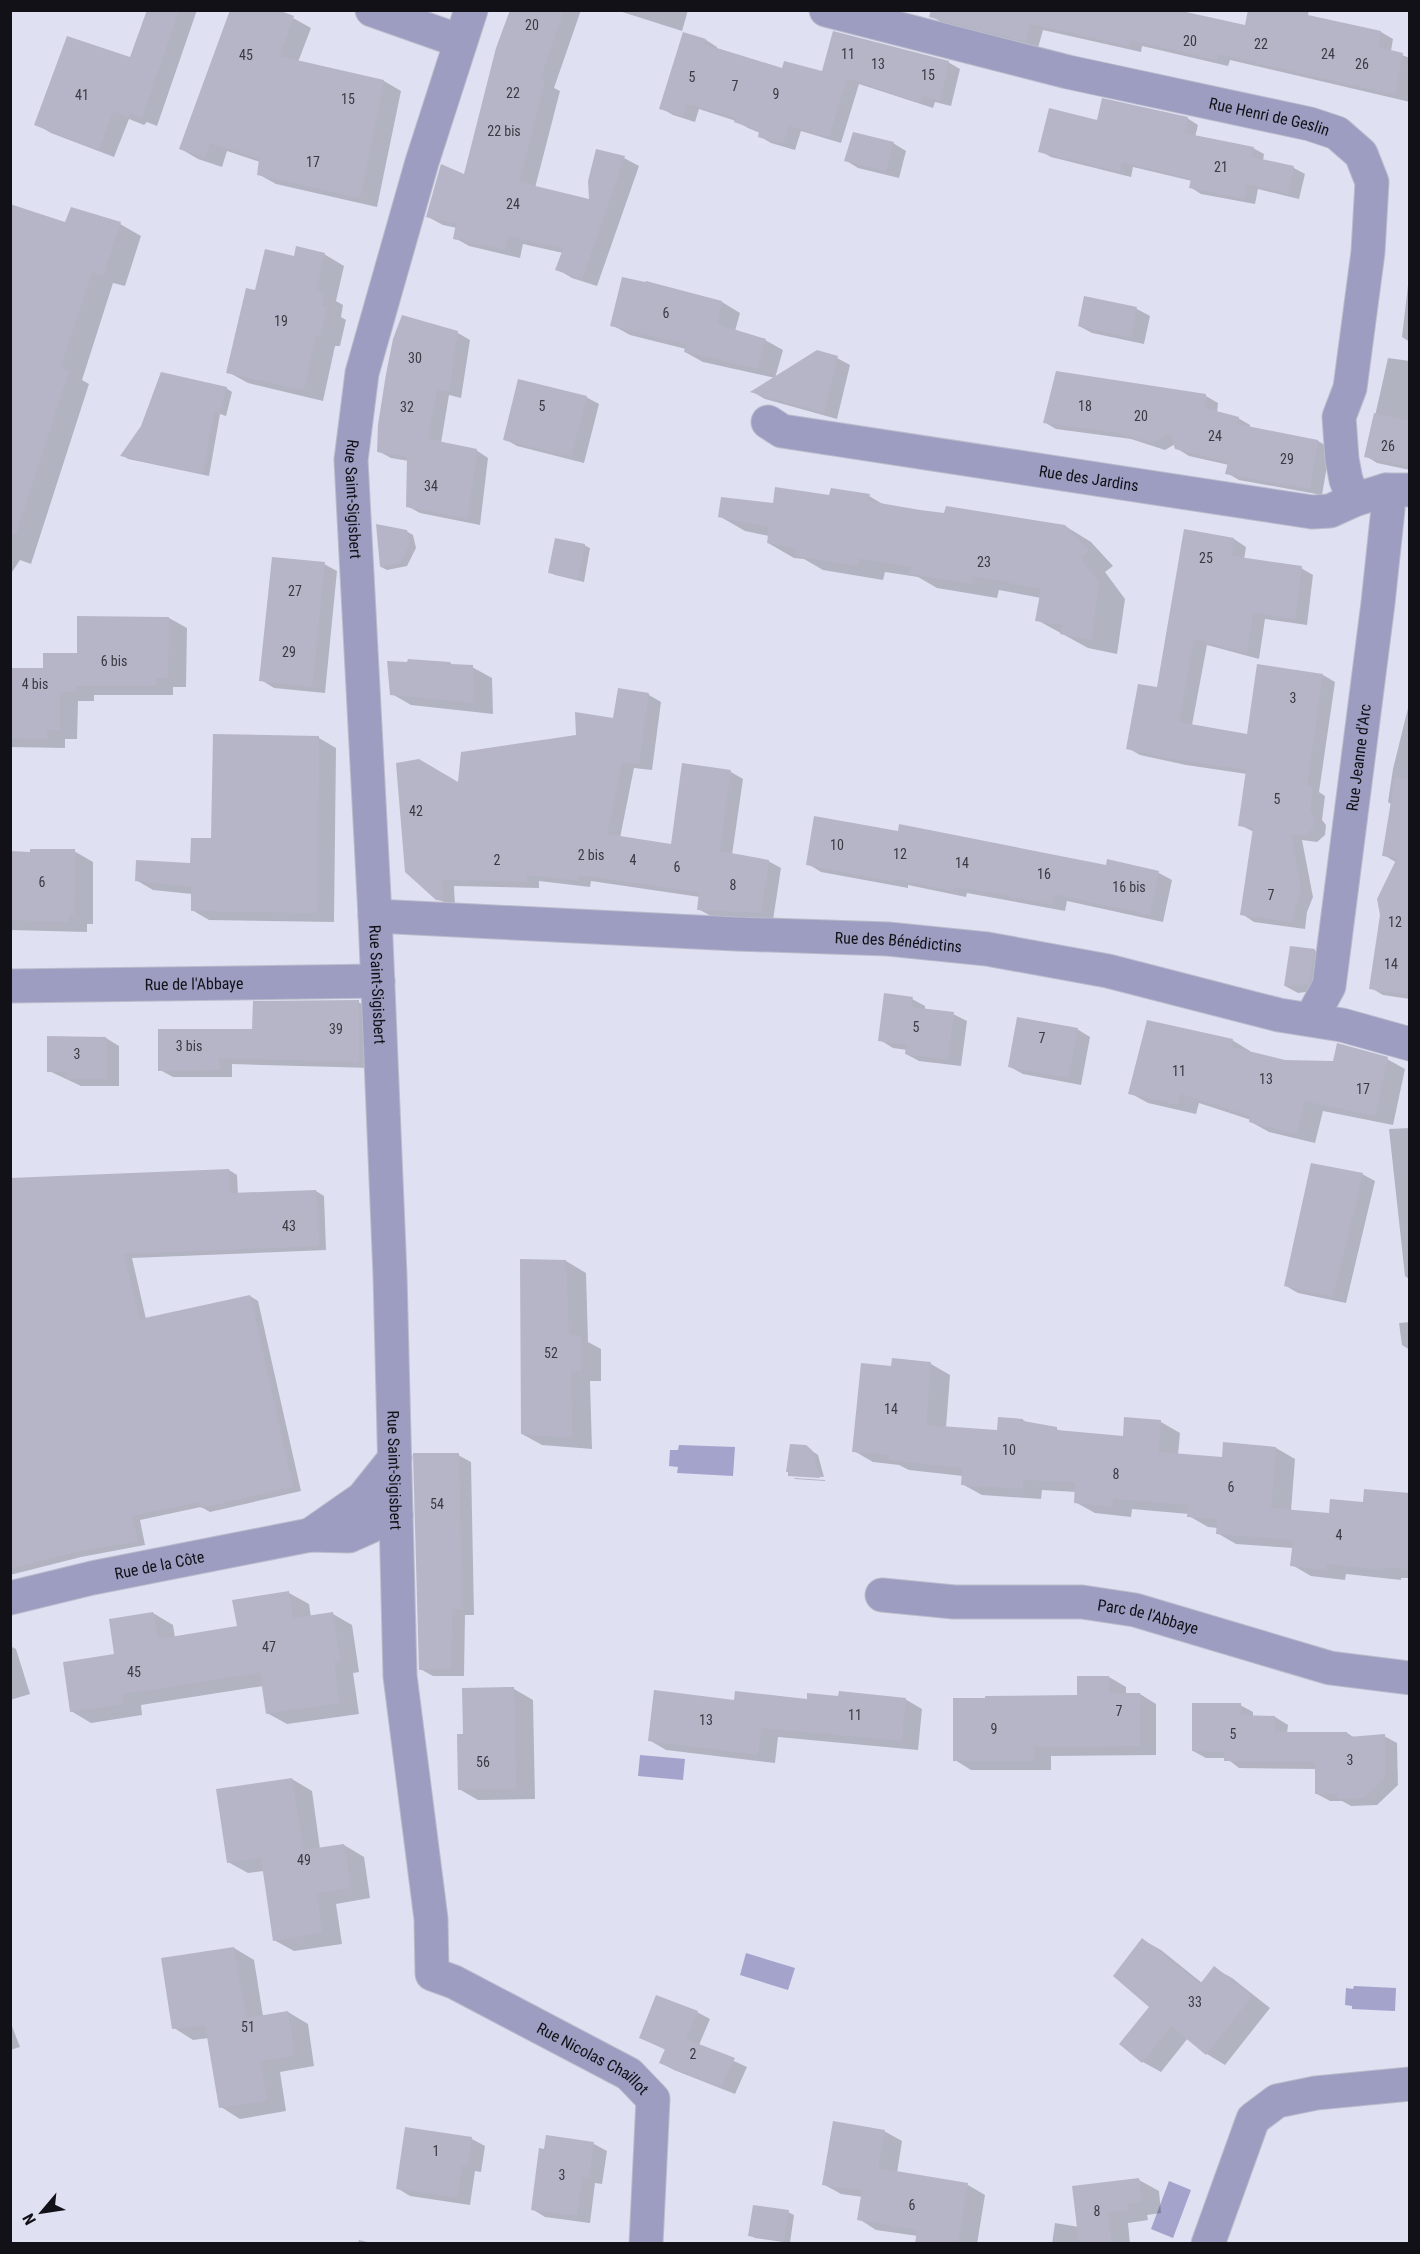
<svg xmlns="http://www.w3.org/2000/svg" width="1420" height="2254" font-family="'Roboto Condensed',sans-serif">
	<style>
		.water { fill: #a3a3cb }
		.shadow { fill: #0003 }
		.building { fill: #b5b5c7 }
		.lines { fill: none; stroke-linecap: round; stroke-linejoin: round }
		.minor-casing { stroke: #babbcb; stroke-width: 35 }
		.minor { stroke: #9d9dc1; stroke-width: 33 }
		.labels { text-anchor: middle; stroke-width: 5; stroke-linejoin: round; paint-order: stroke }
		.number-label { font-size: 14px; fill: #3a3a43 }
		.street-label { font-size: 16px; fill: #111117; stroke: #dfe0f2 }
	</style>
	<rect width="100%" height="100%" fill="#dfe0f2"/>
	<path class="water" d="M679,1445l56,2 -2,29 -56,-3 1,-6 -9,-1 1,-16h8z
		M640,1755l45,4 -2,21 -45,-4z
		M746,1953l49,15 -7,22 -48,-15z
		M1354,1986l42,2 -1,23 -43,-2v-3l-7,-1 1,-17 7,1z
		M1169,2181l22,9 -18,48 -22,-9z"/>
	<path class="shadow" d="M149,10h48l-40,116 -10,-4 -3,3 -15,-6 -15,38 -63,-24 -15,-9 95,-65z
		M511,10h70l-27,78 6,3 -25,97 56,13 33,-43 15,8 -42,120 -25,-8 -15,-9 6,-16 -40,-9 -3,14 -51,-12 -14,-8 2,-10 -14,-3 -15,-8 37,-41z
		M616,10h72l-6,21z
		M932,10h249l5,4 60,13 135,5 12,7 -2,12 19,7v44l-180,-42 -2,6 -86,-20 -1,6 -98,-22 -5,18 -95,-25 -12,-7z
		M293,18l18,10 -13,34 86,19 17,10 -24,116 -101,-23 -18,-10 2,-12 -33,-11 -5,16 -24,-8 -17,-10z
		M684,33l22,7 11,7v2l66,21 40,3 125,-11 12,7 -9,37 -16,-4 -2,6 -74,-24 -18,59 -40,-12 -6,19 -24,-7 -12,-7 1,-3 -12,-5 -12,-7 -37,-12 -4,13 -22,-7 -12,-7z
		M1187,118l11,7 -3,12 58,11 11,6 -1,7 31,7 11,6 -6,25 -41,-10 -3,15 -54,-10 -11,-7 2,-6 -59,-14 -2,10 -80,-20 -11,-6 58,-30z
		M893,143l13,8 -7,27 -41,-10 -13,-8z
		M10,206l56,18h54l21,12 -16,50 -12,-3 -31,97 7,4 -58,180 -11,-4 -10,15z
		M324,254l20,12 -8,35 7,4 -2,12 5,3 -6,26h-5l-12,55 -75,-18 -20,-11 28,-80 39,-34z
		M1410,268v74l-8,-5z
		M722,302l18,11 -5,18 30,9 18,10 -8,28 62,-20 13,7 -13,54 -72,-20 -12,-7 22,-14 -72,-16 -18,-10 1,-3 -56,-14 -18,-10z
		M1137,309l13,7 -6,28 -52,-11 -13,-7z
		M458,333l12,7 -9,58 -12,-3 -8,48 35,7 12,8 -8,67 -60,-12 -13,-7 2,-45 -18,-3 -13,-7z
		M1388,358l22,3v109l-33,-7 -11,-7z
		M226,388l6,4 -6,24 -6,-2 -11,62 -81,-17 -6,-4z
		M1206,396l12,7 -1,10 21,5 12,7v3l68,13 12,7 -8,47 -83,-15 -12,-7 2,-8 -40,-9 -13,-8 -1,-4 -10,6 -34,-11 -75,-10 -12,-7z
		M586,397l13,7 -15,59 -67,-17 -12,-7z
		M869,496l17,10 34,5 145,15 26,16 22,24 -8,6 20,27 -8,55 -29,-6 -51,-28 4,-22 -42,-8 -2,8 -60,-10 -19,-11 -33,-5 -2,8 -60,-10 -19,-11 -10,-1 -26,-15 1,-7 -24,-5 -26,-15 112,-19z
		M406,531l7,4 3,13 -9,18 -20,4 -6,-3z
		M1234,539l12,8 -2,13 57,8 12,7 -6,50 -42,-6 -6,40 -52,-14 -15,80 56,11 75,-61 12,7 -16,110 6,4 -3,24 4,5 -1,10 -8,7 -15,-2 11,57 -6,15 -2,17 -51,-7 -12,-8 12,-82 -14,-7 7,-51 -61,-9 -46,-10 -12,-7z
		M584,545l6,3 -6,34 -29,-7 -6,-3z
		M324,564l13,7 -12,122 -51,-5 -13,-8z
		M169,618l18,10 -1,59h-13v8h-79v6h-16l-1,38h-12v9l-55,-1v-77h34z
		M450,663l5,3 17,1 20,11 1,36 -82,-9 -19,-11z
		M619,690l30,5 12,7 -9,68 -18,-2 -14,70 53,8 10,-81 48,7 12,7 -11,76 36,6 13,7 -8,52 -62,-4 -13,-7 2,-12 -109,-16 -1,6 -51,-6v7l-85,-2 1,21 -18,-8 22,-115 155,-64z
		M1410,700v299l-27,-4 -12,-7 26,-125 -13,-8 8,-50 -4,-3 5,-33z
		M319,738l17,10 -2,174 -125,-2 -17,-10v-16l-39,-4 -17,-10 56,-16 20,-25z
		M74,851l19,11v62h-6v8l-77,-2v-77z
		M808,864l299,3 52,6 13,7 -9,42 -96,-21 -2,10 -98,-18 -1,4 -58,-12v3l-87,-16z
		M1314,950l13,8 -5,32 -24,3 -13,-7z
		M912,999l13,7v4l28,4 14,7 -6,45 -42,-5 -13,-7 1,-4 -14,-2 -13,-8z
		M358,1002l13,7 1,59 -140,-4v13h-59l-13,-7 93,-40z
		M1077,1029l13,8 -9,48 -58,-11 -13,-7z
		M106,1038l13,8v40h-38l-32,-15z
		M1232,1040l18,11v2l34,8 50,1 53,-3 18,10 -12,56 -70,-14 -8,32 -46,-11 -18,-10v-2l-52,-17 -3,11 -48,-11 -18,-10z
		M1410,1128v152l-5,-4 -16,-147z
		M229,1170l8,5 1,19 78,-3 8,5 2,54 -194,8 14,61 104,-23 8,5 43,190 -91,21 -9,-5 -61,13 5,25 -64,12 -71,18v-396z
		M1362,1174l13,7 -29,122 -48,-10 -12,-7z
		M566,1261l20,12 2,69 13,7v32h-11l2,68 -50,-4 -20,-11z
		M1410,1322v28l-8,-5 -3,-22z
		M931,1364l19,11 -4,53 53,4 24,-12 6,4 27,5 7,3 61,6 2,-19 35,3 19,11 -2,22 45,4 53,-11 19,11 -4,52 40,3 34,-11 45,-9v84h-9v2l-55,-6 -1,6 -34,-4 -19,-11 1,-17 -57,-4 -19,-11 1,-5 -10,-1 -19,-11v-2l-57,-5 -1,8 -36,-4 -20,-11 1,-10 -34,-2 -1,9 -59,-4 -20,-11 1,-8 -54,-6 -10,-5 -26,-3 -19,-11 39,-84z
		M806,1447l12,8 6,22 -35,-2z
		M458,1455l13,7 3,153h-9l-1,61h-31l-13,-7z
		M794,1478l31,2v1l-30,-2z
		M289,1593l20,11 2,13 22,-3 19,11 7,47 -6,1 6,41 -72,10 -20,-11 -4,-27 -122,19 1,10 -51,8 -20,-12 45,-56 37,-42 20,12 2,13 64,-10z
		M10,1646l6,3 14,45 -20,6z
		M1109,1677l17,10v7h14l16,10v51l-105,1v14h-80l-16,-10 124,-63z
		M514,1689l19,11 2,99 -57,1 -19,-11 5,-54 -1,-45z
		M905,1699l17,10 -4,41 -140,-13 -3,26 -109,-13 -17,-10 86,-38z
		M1240,1705l13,7v5h22l13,8 -1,9 60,-1 8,5 29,-2 13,7 1,42 -21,20 -26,1 -9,-5h-12l-13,-7v-25l-78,-1 -13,-10h-20l-13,-7z
		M292,1779l20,12 8,58 24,-4 20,12 6,41 -34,6 6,40 -48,7 -20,-11 -10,-69 -16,2 -20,-11z
		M1143,1940l18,10 41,33 12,-15 18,10 38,30 -45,57 -18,-11 -19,-16 -27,34 -18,-10 -22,-18 30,-37z
		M234,1948l20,12 9,56 25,-4 20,12 6,42 -34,6 6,39 -46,8 -19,-12 -12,-69 -16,2 -19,-12z
		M697,2012l13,7 -11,26 48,22 -12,27 -61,-24 -13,-7 5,-13 -25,-12z
		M10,2021l10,26 -10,3z
		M406,2129l66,10 13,7 -4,26 -6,-1 -5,34 -60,-9 -13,-8z
		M884,2131l18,10 -5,32 71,12 17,10 -8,49h-55l-4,-8 -42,-6 -17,-11 4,-22 -22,-3 -18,-10z
		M594,2144l13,7 -5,33 -7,-1 -5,40 -45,-6 -13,-8z
		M1139,2180l20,11 2,22 -14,2 1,5 -20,3 2,21h-78l3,-21 24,4z
		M788,2212l6,3 -4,28 -35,-5 -6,-3z
		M359,2240l16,4h-17z"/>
	<path class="building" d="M147,10h32l-37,108 -11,-4 -3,3 -15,-6 -14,39 -65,-25 33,-89 63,21z
		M230,10h48l16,6 -15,40 105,24 -24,118 -103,-23 2,-16 -49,-16 -5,15 -26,-9z
		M510,10h54l-24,69 5,2 -26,101 70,17 -1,-18 8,-32 29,7 -43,123 -27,-9 8,-21 -55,-13 -3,14 -52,-11 3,-15 -30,-7 15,-53 23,10 32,-126z
		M931,10h246l68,15 3,-15h61l-1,5 73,16 -3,16 25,6 -8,42 -177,-41 -2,6 -86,-20 -1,6 -99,-22 -4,18 -97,-25z
		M833,31l116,30 -9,40 -17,-5 -2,7 -74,-25 -18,59 -40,-11 -6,18 -25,-7 1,-6 -25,-9 1,-4 -48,-14 -4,12 -24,-7 24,-77 23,7 -2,5 78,24 2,-7 38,10z
		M1102,98l86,19 -4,16 70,14 -2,10 42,9 -6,28 -41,-10 -3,15 -55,-11 2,-9 -69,-17 -2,10 -82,-20 11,-44 48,12z
		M853,132l41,10 -8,29 -42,-10z
		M10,204l55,18 6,-15 50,15 -18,54 -11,-4 -32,96 9,3 -53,163h-6z
		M296,246l29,7 -9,38 8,2 -3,13 6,1 -6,28 -5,1 -12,54 -78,-17 20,-85 9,2 10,-41 29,7z
		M622,277l23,5 1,-1 76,20 -5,23 49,15 -9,30 -73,-17 2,-8 -76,-18z
		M1084,296l53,11 -6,31 -53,-12z
		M402,315l56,16 -9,61 -12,-3 -9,50 49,10 -9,70 -62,-12 1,-50 -30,-5 1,-27 8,-51 7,-35z
		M817,350l21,6 -14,57 -74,-21z
		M1056,371l150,23 -1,14 34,9 -2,7 81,16 -8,49 -85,-15 3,-12 -53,-13 -5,-16 -18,10 -35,-10 -74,-10z
		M161,372l66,15 -7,26 -6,-1 -11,62 -83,-18 21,-30z
		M518,379l69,17 -16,61 -68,-17z
		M1374,413l36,8v46l-46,-10z
		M775,487l54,8 2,-7 39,6 -2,7 52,9 24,3 2,-7 119,19 24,26 -9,6 19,26 -8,57 -31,-6 2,-9 -27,-4 6,-32 -68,-13 -1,8 -63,-10 2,-7 -52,-9 -1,8 -63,-10 1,-8 -29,-5 2,-16 -51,-10 3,-20 52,6z
		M376,524l31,6 3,14 -10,19 -20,4z
		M1184,529l50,9 -2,18 70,10 -7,53 -42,-6 -6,40 -53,-14 -15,83 68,12 10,-70 66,10 -16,112 6,1 -3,25 4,5 -1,11 -9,8 -13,-2 10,56 -5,15 -3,18 -53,-8 13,-87 -15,-2 8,-56 -74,-11 -46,-10 12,-65 19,3z
		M555,538l30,6 -7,35 -30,-6z
		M272,557l53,5 -13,125 -53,-6z
		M77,616l92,1 -1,61h-12v8h-80v6h-16v38h-13v9l-37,-1v-70h33v-15h34z
		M408,659l42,3 1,2 22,1 1,38 -84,-8 -3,-34 20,1z
		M618,688l31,5 -10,71 -17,-2 -15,72 64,10 11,-81 49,7 -11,81 49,9 -8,53 -64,-3 2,-18 -121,-17v6l-51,-6v7l-85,-2 1,21 -7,-1 -31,-28 -9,-109 23,-4 39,23 3,-30 115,-17 -1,-23 38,6z
		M213,734l106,2 -2,177 -126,-2v-24l-56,-6 1,-21 54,3 1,-25h20z
		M1395,777l15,2v216l-41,-6 11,-74 -3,-16 20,-41 -15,-2z
		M814,816l84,15 1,-7 207,41 1,-6 52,12 -9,44 -96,-21 -2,11 -69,-14 -29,-4 -1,4 -58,-12v3l-89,-17z
		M30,849h45l-1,65h-5v8l-59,-2v-69l20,1z
		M1290,946l25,3 -6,35 -25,2z
		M884,993l29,4 -2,10 43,5 -6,48 -43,-6 1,-9 -28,-4z
		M359,1000v62l-140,-4 1,12 -62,1v-42h94l1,-28z
		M1017,1017l61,11 -10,50 -60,-11z
		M1147,1020l86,19 -1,8 53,13 48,1 4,-18 51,14 -13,59 -70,-15 -8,33 -48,-12 1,-6 -69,-22 -3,11 -50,-11z
		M47,1036l59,1 1,42h-40l-1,-7h-19z
		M1311,1163l52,10 -30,124 -49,-11z
		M229,1169l1,24 86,-3 3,56 -195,8 16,65 110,-24 43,192 -92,21 -2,-6 -67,14 6,25 -66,12 -62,16v-391z
		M520,1259l46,1 3,75 12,1 1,35h-11l1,67 -51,-4z
		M892,1358l39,4 -5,63 71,5 1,-13 25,2v2l34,6v3l66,6 1,-19 37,3 -2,32 63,5 1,-15 53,5 -5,61 58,5 1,-14 33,3 1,-13 46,4v76l-28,-2v3l-55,-6 -1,6 -36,-4 3,-26 -77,-6 1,-15 -30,-2 1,-12 -75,-6 -1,8 -38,-4 1,-21 -52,-2 -1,9 -61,-4 1,-17 -74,-8v-5l-36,-3 9,-89 30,3z
		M790,1444l16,1 6,5 8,28 -32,-2v-4h-2z
		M413,1453h46l3,156h-10l-1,60 -32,1z
		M289,1591l4,27 40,-6 7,49 -6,1 5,41 -73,11 -6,-41 -138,21 1,10 -53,8 -7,-50 51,-8 -5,-35 44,-7 5,27 79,-13 -5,-26z
		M1077,1676h32v17h31v53l-106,1v14h-81v-63h32v-2l92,-1z
		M514,1687l2,102 -58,1 -1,-56h6l-1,-46z
		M654,1690l80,10 1,-9 72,8v-6l31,3 1,-5 67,7 -4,43 -141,-13 -3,27 -110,-14z
		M1192,1703h49v12l34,1v16h72l1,5 37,-3v43l-21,21 -27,1v-5h-22v-32l-91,-1v-9l-32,-1z
		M292,1778l11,72 41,-6 7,44 -34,5 5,40 -49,8 -12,-83 -34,5 -11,-74z
		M1142,1938l58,46 14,-18 38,30 -46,59 -35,-29 -29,37 -23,-19 30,-37 -36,-31z
		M234,1947l12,71 42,-7 7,44 -34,6 6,40 -48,7 -14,-83 -33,4 -11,-71z
		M656,1995l42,16 -12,28 49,19 -14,29 -62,-24 6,-14 -26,-11z
		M833,2121l52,9 -7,38 90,15 -10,61h-43l2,-14 -60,-10 5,-30 -40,-5z
		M405,2127l67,10 -4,28h-6l-5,33 -61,-9z
		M546,2135l48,7 -5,36 -7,-1 -5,39 -46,-6 8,-62 5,1z
		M1139,2178l3,24 -14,2 1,6 -21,2 4,32h-33l-7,-58z
		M753,2205l36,5 -5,31 -36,-5z"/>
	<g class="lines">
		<defs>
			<g id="minor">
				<path d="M372,10l88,31"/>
				<path id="s1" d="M471,10l-49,152 -60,211 -11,87 24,456 15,359 10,401 31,243 1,55 22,8 175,92 24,25 -7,145"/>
				<path id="s2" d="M826,10l242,62 242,52 27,9 24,21 11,28 -4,70 -18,136 -11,29 3,42 4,21 8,20"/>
				<path id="s3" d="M768,422l14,9 530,81 18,-1 24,-11 32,-10h24"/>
				<path id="s4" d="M375,916l361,18 152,5 99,10 121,22 171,44 63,10 68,19"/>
				<path id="s5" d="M10,986l368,-5"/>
				<path id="s6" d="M1311,1019l18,-33 49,-383 10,-94 -2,-19"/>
				<path d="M310,1535l53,-37 32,-40"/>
				<path id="s7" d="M882,1595l72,7h128l53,8 195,58 80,10"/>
				<path id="s8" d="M10,1598l82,-20 218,-43 39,1 47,-21"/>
				<path d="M1208,2244l45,-125 24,-18 39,-8 94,-9"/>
			</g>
		</defs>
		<use href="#minor" class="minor-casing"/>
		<use href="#minor" class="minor"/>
	</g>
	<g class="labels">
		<g class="number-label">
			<text x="532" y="30">20</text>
			<text x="1190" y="46">20</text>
			<text x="1261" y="49">22</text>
			<text x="848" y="59">11</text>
			<text x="1328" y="59">24</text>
			<text x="246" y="60">45</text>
			<text x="878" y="69">13</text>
			<text x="1362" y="69">26</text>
			<text x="928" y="80">15</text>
			<text x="692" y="82">5</text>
			<text x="735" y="91">7</text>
			<text x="513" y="98">22</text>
			<text x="776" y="99">9</text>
			<text x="82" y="100">41</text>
			<text x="348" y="104">15</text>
			<text x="504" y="136">22 bis</text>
			<text x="313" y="167">17</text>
			<text x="1221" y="172">21</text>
			<text x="513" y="209">24</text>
			<text x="666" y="318">6</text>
			<text x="281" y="326">19</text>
			<text x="415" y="363">30</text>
			<text x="542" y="411">5</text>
			<text x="1085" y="411">18</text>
			<text x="407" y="412">32</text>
			<text x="1141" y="421">20</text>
			<text x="1215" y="441">24</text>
			<text x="1388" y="451">26</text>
			<text x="1287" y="464">29</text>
			<text x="431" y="491">34</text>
			<text x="1206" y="563">25</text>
			<text x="984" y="567">23</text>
			<text x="295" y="596">27</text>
			<text x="289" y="657">29</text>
			<text x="114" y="666">6 bis</text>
			<text x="35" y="689">4 bis</text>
			<text x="1293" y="703">3</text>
			<text x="1277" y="804">5</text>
			<text x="416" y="816">42</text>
			<text x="837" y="850">10</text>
			<text x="900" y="859">12</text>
			<text x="591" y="860">2 bis</text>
			<text x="497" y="865">2</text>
			<text x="633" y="865">4</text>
			<text x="962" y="868">14</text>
			<text x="677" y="872">6</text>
			<text x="1044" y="879">16</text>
			<text x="42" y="887">6</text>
			<text x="733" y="890">8</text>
			<text x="1129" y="892">16 bis</text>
			<text x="1271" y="900">7</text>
			<text x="1395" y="927">12</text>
			<text x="1391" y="969">14</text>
			<text x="916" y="1032">5</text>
			<text x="336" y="1034">39</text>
			<text x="1042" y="1043">7</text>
			<text x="189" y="1051">3 bis</text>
			<text x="77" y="1059">3</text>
			<text x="1179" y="1076">11</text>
			<text x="1266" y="1084">13</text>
			<text x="1363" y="1094">17</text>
			<text x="289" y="1231">43</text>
			<text x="551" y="1358">52</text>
			<text x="891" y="1414">14</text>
			<text x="1009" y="1455">10</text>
			<text x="1116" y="1479">8</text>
			<text x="1231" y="1492">6</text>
			<text x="437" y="1509">54</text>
			<text x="1339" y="1540">4</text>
			<text x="269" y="1652">47</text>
			<text x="134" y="1677">45</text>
			<text x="1119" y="1716">7</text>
			<text x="855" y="1720">11</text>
			<text x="706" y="1725">13</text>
			<text x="994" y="1734">9</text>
			<text x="1233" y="1739">5</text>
			<text x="1350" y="1765">3</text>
			<text x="483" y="1767">56</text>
			<text x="304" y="1865">49</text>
			<text x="1195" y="2007">33</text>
			<text x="248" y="2032">51</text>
			<text x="693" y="2059">2</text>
			<text x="436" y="2156">1</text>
			<text x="562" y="2180">3</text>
			<text x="912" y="2210">6</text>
			<text x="1097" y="2216">8</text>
		</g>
		<g class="street-label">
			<text dy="6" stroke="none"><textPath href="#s2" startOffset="456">Rue Henri de Geslin</textPath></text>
			<text dy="6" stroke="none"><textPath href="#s3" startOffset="327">Rue des Jardins</textPath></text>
			<text dy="6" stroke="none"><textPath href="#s1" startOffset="506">Rue Saint-Sigisbert</textPath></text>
			<text dy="6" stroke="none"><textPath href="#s6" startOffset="268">Rue Jeanne d'Arc</textPath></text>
			<text dy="6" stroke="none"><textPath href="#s4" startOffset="524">Rue des Bénédictins</textPath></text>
			<text dy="6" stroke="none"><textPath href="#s5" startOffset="184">Rue de l'Abbaye</textPath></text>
			<text dy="6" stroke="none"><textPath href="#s1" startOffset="992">Rue Saint-Sigisbert</textPath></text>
			<text dy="6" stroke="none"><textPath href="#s1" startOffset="1478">Rue Saint-Sigisbert</textPath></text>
			<text dy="6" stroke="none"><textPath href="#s8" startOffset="153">Rue de la Côte</textPath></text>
			<text dy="6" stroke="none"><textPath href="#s7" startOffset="268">Parc de l'Abbaye</textPath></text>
			<text dy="6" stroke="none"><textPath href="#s1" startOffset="2166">Rue Nicolas Chaillot</textPath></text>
		</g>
	</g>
	<rect width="1420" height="2254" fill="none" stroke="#111117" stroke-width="24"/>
	<g transform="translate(42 2212) rotate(241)" stroke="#dfe0f2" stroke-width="4.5" paint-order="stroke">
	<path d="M0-4.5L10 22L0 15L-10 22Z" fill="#111117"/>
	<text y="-9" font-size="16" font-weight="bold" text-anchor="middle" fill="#111117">N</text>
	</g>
</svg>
